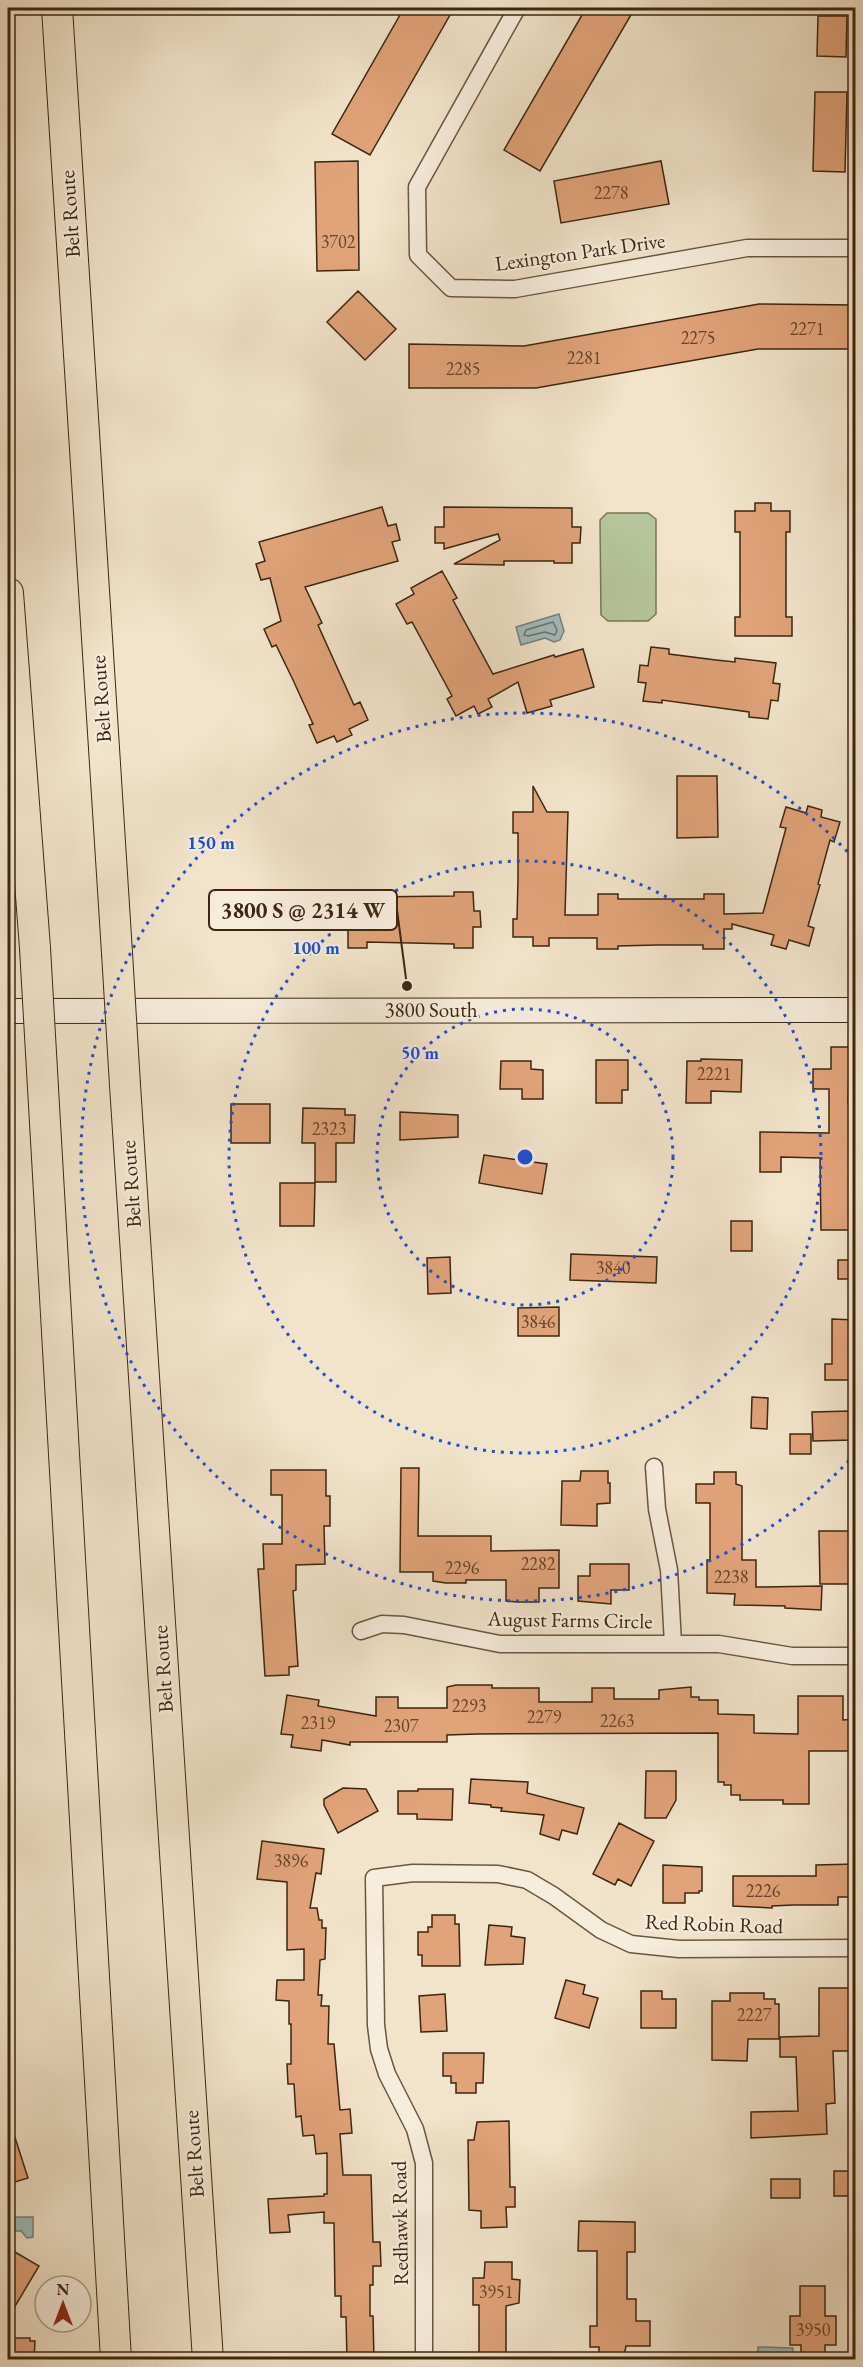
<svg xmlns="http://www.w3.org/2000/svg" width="863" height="2367" font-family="'EB Garamond',serif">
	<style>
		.green { fill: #b6c59b; stroke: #7a7656; stroke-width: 1.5 }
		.water { fill: #9fbcc0; stroke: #78807a; stroke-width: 1.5 }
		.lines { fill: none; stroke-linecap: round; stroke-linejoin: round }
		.shore { stroke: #6e7168; stroke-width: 1.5 }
		.building { fill: #e1a37a; stroke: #3d2611; stroke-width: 1.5 }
		.street-casing { stroke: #6a5640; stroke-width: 19 }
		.secondary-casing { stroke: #3d2611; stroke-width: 26 }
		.highway-casing { stroke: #3d2611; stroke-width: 32 }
		.street { stroke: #f7eddd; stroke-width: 16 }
		.secondary { stroke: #f7eddd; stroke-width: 24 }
		.highway { stroke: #f2e4cb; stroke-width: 30 }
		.highway-bridge-casing { stroke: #3d2611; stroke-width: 32; stroke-linecap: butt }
		.highway-bridge { stroke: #f2e4cb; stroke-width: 30 }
		.ring { fill: none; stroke: #1d4ed8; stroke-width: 3; stroke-dasharray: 3 6 }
		.labels { text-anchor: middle; stroke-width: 4.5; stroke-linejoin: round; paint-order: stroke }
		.number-label { font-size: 18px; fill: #66452b }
		.street-label { font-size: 21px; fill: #3d2611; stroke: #f7eddd }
		.centre { fill: #1d4ed8; stroke: #f7eddd; stroke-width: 3 }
		.ring-label { font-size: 18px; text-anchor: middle; font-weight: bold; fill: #1d4ed8; stroke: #f7eddd; stroke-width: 4.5; stroke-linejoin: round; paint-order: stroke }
		.leader { fill: none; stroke: #3d2611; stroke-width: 2 }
		.callout-dot { fill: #3d2611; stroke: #f7eddd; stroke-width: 2 }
		.callout { fill: #f7eddd; stroke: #3d2611; stroke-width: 2 }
		.callout-label { font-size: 22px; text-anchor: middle; font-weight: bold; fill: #3d2611 }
	</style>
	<rect width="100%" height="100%" fill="#f2e4cb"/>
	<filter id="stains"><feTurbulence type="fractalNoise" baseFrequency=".00333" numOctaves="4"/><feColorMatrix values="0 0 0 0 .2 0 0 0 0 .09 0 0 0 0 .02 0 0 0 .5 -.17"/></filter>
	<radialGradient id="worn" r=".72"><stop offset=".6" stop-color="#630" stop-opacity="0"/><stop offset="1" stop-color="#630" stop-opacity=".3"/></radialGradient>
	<path class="green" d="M607,513h41l8,6v95l-8,7h-40l-7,-6 -1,-95z"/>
	<path class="water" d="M559,614l5,17 -4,9 -6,2 -9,-4 -24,7 -5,-18z
		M8,2217h25v20l-6,1 -6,-7h-13z
		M758,2347l35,1 -1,11h-35z"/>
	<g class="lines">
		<path class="shore" d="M553,622l4,8 -2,5 -10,-3 -17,4 -4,-1 2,-5z"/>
	</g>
	<path class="building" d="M404,8h50l-84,147 -38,-21z
		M586,8h49l-95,163 -36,-21z
		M818,16h29l-1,41 -29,-1z
		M815,92h32l-2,80 -32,-1z
		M358,161l1,109 -42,1 -2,-109z
		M661,161l8,43 -108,19 -7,-42z
		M358,291l38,38 -31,31 -38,-38z
		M759,304l96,1v44h-97l-222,39h-127v-44l115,2z
		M755,503h16v8h19v21h-4v85h6v19h-57v-19h5v-85h-5v-21h20z
		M382,507l6,19 8,-2 4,16 -8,2 6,19 -93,26 17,36 -4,2 36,80 6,-3 8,18 -19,9 3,6 -15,7 -3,-6 -17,7 -8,-18 4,-1 -20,-44 -17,-35 -4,2 -8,-18 17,-8 -11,-43 -9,2 -5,-16 9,-3 -6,-19z
		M444,507l128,1v19h9l-1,16h-8v20h-18v-2h-50v4l-50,-1 46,-24 -2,-6 -54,15v-6h-9v-16h9z
		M442,571l15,27 -4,2 40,74 61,-19 1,2 28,-8 11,38 -44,13 2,6 -25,7 -9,-31 -30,17 4,8 -14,7 -4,-8 -18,10 -9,-17 5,-3 -40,-74 -5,2 -11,-20 18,-10 -3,-6z
		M651,647l18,2v5l47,6 19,2v-4l41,5 -3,20 7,1 -2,17 -7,-1 -3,19 -19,-2v-5l-87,-12v3l-19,-2 3,-18 -8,-1 2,-17 8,1z
		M677,776h40l1,61 -41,1z
		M533,786l14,26h21l-3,103h33v-21h20v5h86v-5h20v20l39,-1 23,-85 -6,-1 6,-20 20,6 2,-7 14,4 -1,7 19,5 -6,20 -4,-2 -12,44 2,1 -12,41 6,2 -5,18 -20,-6 -3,9 -15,-4 3,-10 -42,-11v5h-8v20h-21v-4h-46l-39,1v3h-21v-11h-48v8h-16v-9h-20v-18h4l1,-40v-46h-5v-21h20z
		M454,892h19l1,19h6l1,16h-8v21h-19v-4l-87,-2v6h-19v-20h-8v-16h8v-19h19v4l87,-1z
		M831,1047h24v23h-6l-1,33h7v40h-1l1,87h-34l-1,-72 -39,-1v15h-21v-40l69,1v-44h-16v-20h18z
		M701,1059l41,1 -1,32 -30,-1v12h-25l1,-42h14z
		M596,1060h32v30h-6v13h-26z
		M501,1061h30v8l12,1v29h-21v-10h-22z
		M231,1104h39v39h-39z
		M303,1108l42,1v6h10l-1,28h-18v39h-21v-39h-13z
		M400,1112l58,3v22l-58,3z
		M484,1155l63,9 -5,30 -63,-11z
		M280,1183h35l-1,43h-34z
		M731,1221h21v30h-21z
		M571,1254l86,3 -1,26 -86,-3z
		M450,1257l1,36 -23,1 -1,-36z
		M838,1260h17v19h-17z
		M559,1307v29h-41v-28z
		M832,1319l23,1v60h-30v-16h7z
		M752,1397l16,1 -1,31 -16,-1z
		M851,1411l1,29 -39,1 -1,-29z
		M790,1434h21v20h-21z
		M401,1468h18l-1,68h73v15l68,-1v38h-20v14h-21l-12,-1v-21h-40v3h-20l-13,-2v-9h-33z
		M271,1470h55v26h4v30h-6l1,38 -29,1v25l-3,1 5,75 -9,1v8l-24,1 -7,-107h6l-1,-25h19v-49h-11z
		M581,1471h27v12h2v20l-13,1v22l-36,-1 1,-44h18z
		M714,1472h22v12l6,2v74h14v27l66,-1 -1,24 -36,-2v-2l-51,-1 1,-11 -28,-1v-33h3v-57h-14v-19h18z
		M819,1531h36l-2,53h-33z
		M590,1564h39v26h-18v14l-33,-3v-25h12z
		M456,1685h36v3h47v14h53v-14h22v11h45v-9l32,-3v10h8v3h19v14l36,1v18l44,1v-38h45v24l12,-1v32h-46v53h-26v-4h-43v-5h-9v-10h-7v-3h-6v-49l-241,1 -30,1v7h-97v3l-28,-5 -1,11 -30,-4 2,-12 -12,-1 6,-39 32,5 -1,6 58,10v-19h22v11h49v-21z
		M646,1771h30v29l-10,18h-21z
		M471,1779l57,3 -1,11 57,15 -7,26 -15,-4 -3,10 -19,-6 4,-19 -43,-4 1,-3 -11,-1v-2l-22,-2z
		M343,1788l23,1 12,22 -40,22 -14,-28v-6z
		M418,1789h35l-1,31 -35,-1v-5h-19v-23h20z
		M619,1823l35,18 -23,45 -13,-7 -3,6 -22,-11z
		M262,1841l62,8 -3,25 -5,-1 -6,35h7l2,12h3v8h4l-1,31 -5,1 -2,35h4l-1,11h8l-1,38h6l6,66 10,-1 2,24 -12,1 3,41h28l2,67h7l1,24h-8v19h-3v31h3l1,44h-27l-1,-43h-5v-21h-6l-1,-73h-10v-11l-36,3 2,17 -20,1 -2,-34 56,-3v-2h3v-41l-11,1 -2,-19 -11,1 -2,-20 -5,1 -2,-33h-6l-1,-20h4v-40h-2v-23l-13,-1 1,-20h27v-31l-17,1v-68l-30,-3z
		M855,1864v28h-2v5h-15v8h-45l-21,1v2l-39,-2v-30h83v-11z
		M663,1865l39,2v24h-3v2h-14v10h-22z
		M432,1915h23v9h4l1,42h-38v-11h-4v-23h10v-5h4z
		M489,1925l23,2 -1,9 14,2 -2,26 -38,1z
		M566,1980l19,5 -2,9 15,4 -9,30 -34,-10z
		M819,1988h33v36h3v27h-22l2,52 -9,1 1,30 -76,4v-26l47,-1 -2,-54h-16v-20l39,-1z
		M641,1991h21v8h14v29h-35z
		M730,1993h34v6h11v5h4v35h-31l-1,22 -35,-1v-59h18z
		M445,1994l2,37 -26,1 -2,-36z
		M443,2053h41l-1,30h-7v10h-20v-10h-5v-7h-8z
		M509,2121l1,66h5v20h-9l1,20 -26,1v-17l-12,-1 -1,-70h6l3,-18z
		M8,2125h3l17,53 -20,6z
		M834,2171h21v25h-21z
		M771,2179h29v19h-29z
		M579,2221l56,1v30h-8v47h9v22h14v25h-24l-2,10h-25v-9h-9v-21h7v-75h-19z
		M8,2248l31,18 -31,52z
		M485,2262h27v17l8,1 -1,23 -13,3v54h-27v-55h-6v-27h11z
		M800,2286h25v30h11v29h-11v15h-24v-15h-11v-29h10z
		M8,2338h22v3h5l-1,19h-26z"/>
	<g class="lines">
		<defs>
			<path id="street" d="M517,8l-100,179 1,68 33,33 64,1 232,-41h109
				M654,1467l3,42 12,61 4,74
				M361,1631l21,-7 22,1 96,19h219l73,12h64
				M424,2360v-197l-9,-34 -28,-55 -8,-25 -3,-24 -2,-147 39,-5 85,1 29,6 27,16 47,34 30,14 48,5 177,-1"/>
			<path id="secondary" d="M8,1011l848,-1"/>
			<path id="highway" d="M57,8l60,945
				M8,593l27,355
				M125,1085l83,1275
				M43,1088l73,1272"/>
		</defs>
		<use href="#street" class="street-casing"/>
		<use href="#secondary" class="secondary-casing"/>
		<use href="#highway" class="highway-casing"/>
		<use href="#street" class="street"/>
		<use href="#secondary" class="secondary"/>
		<use href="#highway" class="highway"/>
		<defs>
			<path id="highway-bridge" d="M35,948l8,140
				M117,953l8,132"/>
		</defs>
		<use href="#highway-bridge" class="highway-bridge-casing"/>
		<use href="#highway-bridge" class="highway-bridge"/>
	</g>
	<g class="ring">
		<circle cx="525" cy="1157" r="148"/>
		<circle cx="525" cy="1157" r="296"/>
		<path d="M855 1454A444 444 0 1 1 855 860"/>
	</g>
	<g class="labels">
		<g class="number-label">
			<text x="611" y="199">2278</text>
			<text x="338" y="248">3702</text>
			<text x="807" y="335">2271</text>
			<text x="698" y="344">2275</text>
			<text x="584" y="364">2281</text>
			<text x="463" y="375">2285</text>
			<text x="714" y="1080">2221</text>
			<text x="329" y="1135">2323</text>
			<text x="613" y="1274">3840</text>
			<text x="538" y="1328">3846</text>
			<text x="538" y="1570">2282</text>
			<text x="462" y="1574">2296</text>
			<text x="731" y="1583">2238</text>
			<text x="469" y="1712">2293</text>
			<text x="544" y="1723">2279</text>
			<text x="617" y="1727">2263</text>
			<text x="318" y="1729">2319</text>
			<text x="401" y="1732">2307</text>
			<text x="291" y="1867">3896</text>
			<text x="763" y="1897">2226</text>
			<text x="754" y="2021">2227</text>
			<text x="496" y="2298">3951</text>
			<text x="813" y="2336">3950</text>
		</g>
		<g class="street-label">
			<text transform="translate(70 214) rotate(-94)" y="7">Belt Route</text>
			<text transform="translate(580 252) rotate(-8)" y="7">Lexington Park Drive</text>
			<text transform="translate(101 699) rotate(-94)" y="7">Belt Route</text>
			<text x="431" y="1017">3800 South</text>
			<text transform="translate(131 1184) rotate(-94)" y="7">Belt Route</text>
			<text transform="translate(570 1620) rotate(1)" y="7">August Farms Circle</text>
			<text transform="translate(163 1669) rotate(-94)" y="7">Belt Route</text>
			<text transform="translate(714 1924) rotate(2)" y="7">Red Robin Road</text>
			<text transform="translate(194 2154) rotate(-94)" y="7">Belt Route</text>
			<text transform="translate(400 2223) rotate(-91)" y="7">Redhawk Road</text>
		</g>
	</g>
	<circle cx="525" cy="1157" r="9" class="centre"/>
	<g class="ring-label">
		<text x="211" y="849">150 m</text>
		<text x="316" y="954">100 m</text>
		<text x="420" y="1059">50 m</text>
	</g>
	<path class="leader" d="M407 986L397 910"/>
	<circle class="callout-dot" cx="407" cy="986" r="6"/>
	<rect class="callout" x="209" y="890" width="188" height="40" rx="6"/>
	<g class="callout-label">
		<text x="303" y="918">3800 S @ 2314 W</text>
	</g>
	<rect width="863" height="2367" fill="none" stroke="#f2e4cb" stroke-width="30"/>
	<rect x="9" y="9" width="845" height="2349" fill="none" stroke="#3d2611" stroke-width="3"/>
	<rect x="15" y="15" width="833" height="2337" fill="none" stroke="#3d2611" stroke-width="1.5"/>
	<g transform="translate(63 2304)"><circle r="28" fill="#f7eddd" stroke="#ad9d8b" stroke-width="1.5"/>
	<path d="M0-4.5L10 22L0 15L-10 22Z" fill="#8f2418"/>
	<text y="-9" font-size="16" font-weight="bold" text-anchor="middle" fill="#3d2611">N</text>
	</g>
	<rect width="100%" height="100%" filter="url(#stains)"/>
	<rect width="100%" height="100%" fill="url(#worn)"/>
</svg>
